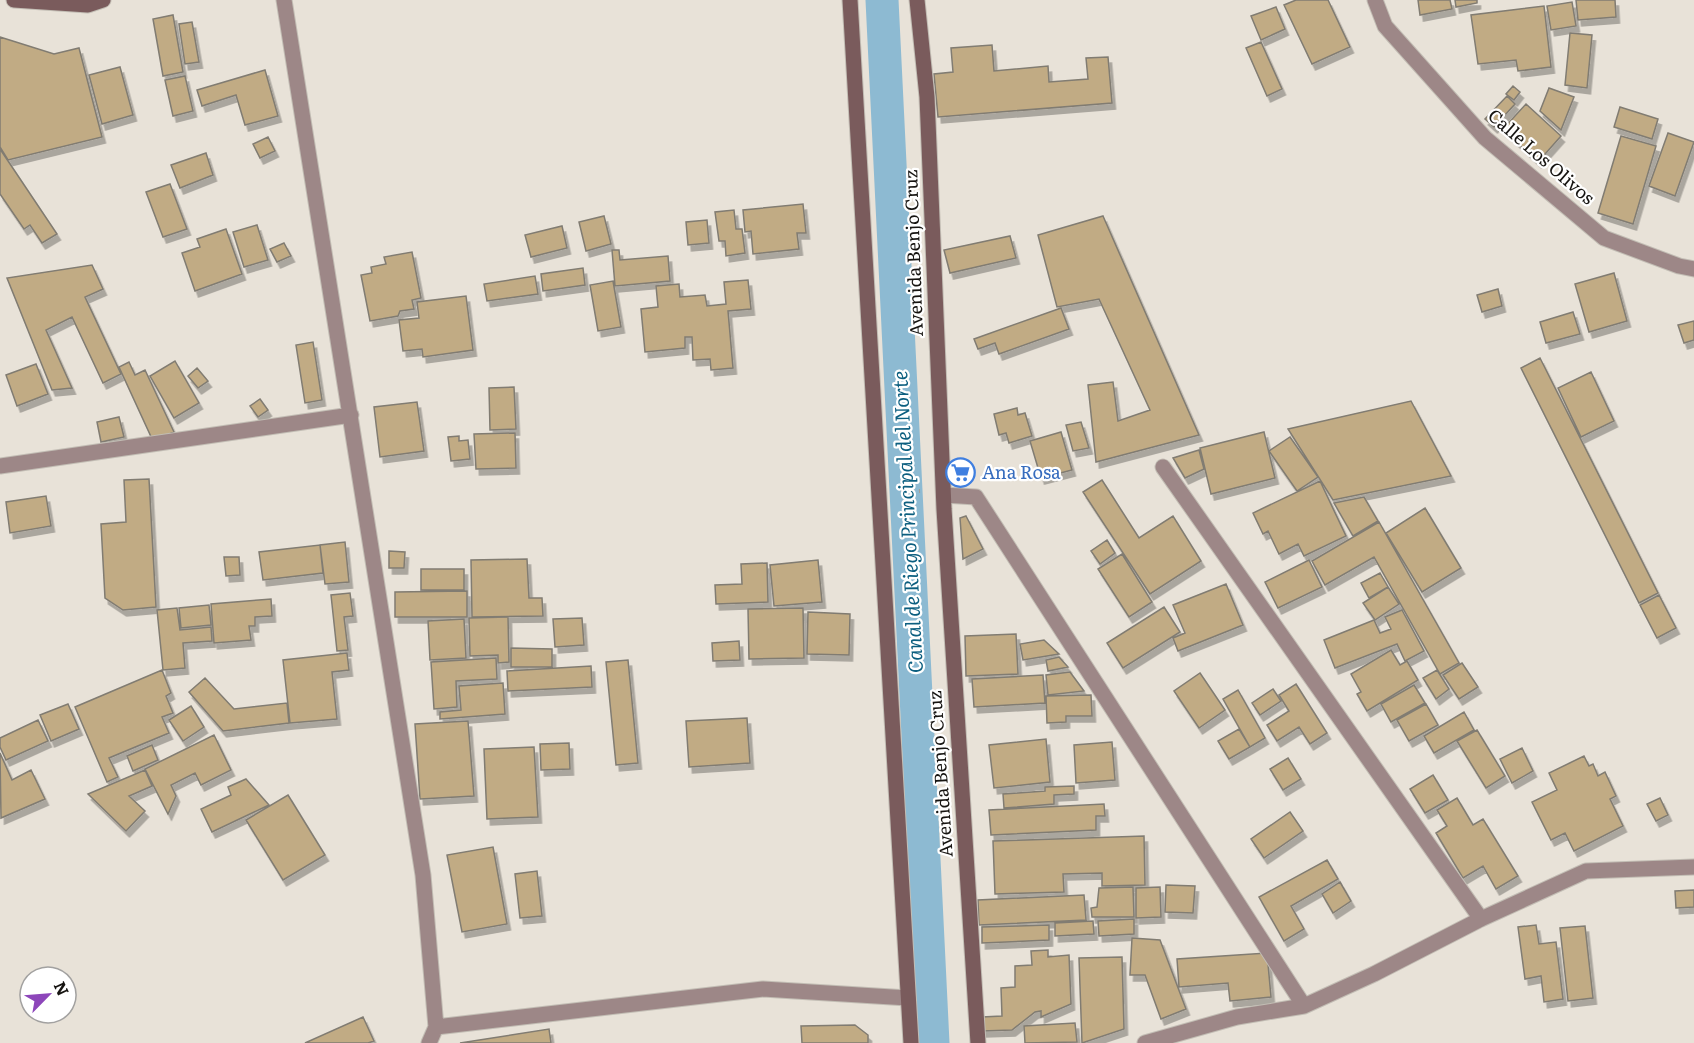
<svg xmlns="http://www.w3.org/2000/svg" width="1694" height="1043" font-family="Literata,serif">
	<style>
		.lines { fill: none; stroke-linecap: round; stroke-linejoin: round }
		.canal { stroke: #8dbad2; stroke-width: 33 }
		.building { fill: #c1ab84; stroke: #817c72; stroke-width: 1.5; filter: url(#shadow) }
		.street-casing { stroke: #c2bdb4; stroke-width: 17 }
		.secondary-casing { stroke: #c2bdb4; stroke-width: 17 }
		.path { stroke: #a5a098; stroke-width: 4; stroke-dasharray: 1.5 4.5; stroke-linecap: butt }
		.street { stroke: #9d8787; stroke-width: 15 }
		.secondary { stroke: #7a5b5c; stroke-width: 15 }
		.labels { text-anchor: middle; stroke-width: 4.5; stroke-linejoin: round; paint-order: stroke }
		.street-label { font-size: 18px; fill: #161411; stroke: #fff }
		.shop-label { font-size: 18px; fill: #366cbe; stroke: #fff; text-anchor: start }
		.water-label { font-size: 20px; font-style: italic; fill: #0b5e7f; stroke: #fff }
	</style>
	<defs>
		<filter id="shadow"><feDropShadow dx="3.5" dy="6" stdDeviation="0" flood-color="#0004"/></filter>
	</defs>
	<rect width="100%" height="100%" fill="#e8e2d8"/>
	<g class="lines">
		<path class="canal" d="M882,0l51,1043"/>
	</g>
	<path class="building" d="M1296,0h32l22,47 -38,17 -28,-59z
		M1418,0h32l2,9 -32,6z
		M1455,0h22v3l-21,4z
		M1576,0h39l1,17 -38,3z
		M1572,2l4,24 -25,4 -4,-24z
		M1544,6l7,61 -33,4 -2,-11 -38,4 -7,-49z
		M1276,7l9,22 -24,11 -10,-24z
		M173,15l10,57 -20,4 -10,-57z
		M192,22l7,40 -14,2 -6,-40z
		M1570,33l22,2 -5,53 -22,-3z
		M0,37l54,17 25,-6 23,89 -94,23 -8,-13z
		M1261,42l21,47 -15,7 -21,-48z
		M992,45l2,26 54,-5 1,16 39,-3 -2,-21 22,-1 4,46 -174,14 -4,-43 19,-2 -2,-24z
		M120,67l13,48 -31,9 -13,-49z
		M265,70l13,46 -33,9 -9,-30 -34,11 -5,-16z
		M185,76l8,35 -20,5 -8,-36z
		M1513,86l7,6 -6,8 -8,-6z
		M1549,88l25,9 -13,33 -21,-19z
		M1507,96l8,8 -21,23 -9,-8z
		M1526,104l35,32 -23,26 -35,-33z
		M1620,107l38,12 -6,20 -38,-12z
		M1668,133l26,9 -19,54 -26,-10z
		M1621,136l35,10 -23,78 -35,-11z
		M268,137l7,14 -15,7 -7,-14z
		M0,149l57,85 -15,9 -12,-18 -6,4 -24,-35z
		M206,153l7,22 -33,13 -9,-23z
		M170,184l17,45 -24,8 -17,-45z
		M803,204l3,29h-9l2,16 -46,5 -2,-23 -6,1 -2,-22z
		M734,210l2,19h6l3,24 -19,3 -1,-15h-6l-4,-29z
		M604,216l7,28 -25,7 -7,-29z
		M1103,216l96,219 -103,27 -8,-77 25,-3 5,39 32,-11 -51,-111 -42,8 -19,-72z
		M707,220l2,23 -21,2 -2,-23z
		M257,225l11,35 -24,7 -11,-35z
		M562,226l5,22 -36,9 -6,-22z
		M226,229l16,45 -47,17 -13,-38 18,-6 -3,-8z
		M1010,236l6,22 -66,15 -6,-23z
		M284,243l7,13 -14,6 -7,-13z
		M612,250h7l1,10 48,-4 2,25 -55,5z
		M412,252l9,46 -9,2 2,9 -14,2 -2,5 -28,5 -9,-46 11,-2 -1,-6 15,-3 -2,-7z
		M92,265l11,24 -18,8 36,77 -18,9 -31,-66 -26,13 26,58 -20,2 -45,-112z
		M583,268l2,17 -42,6 -2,-17z
		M1614,273l13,48 -38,11 -14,-48z
		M535,276l3,18 -51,7 -3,-17z
		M748,280l3,29 -23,2 5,57 -22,2 -1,-11 -17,1 -1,-23h-7v11l-40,4 -4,-43 17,-2 -2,-21 23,-2 1,13 25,-2 2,11 19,-2 -2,-22z
		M613,281l8,46 -23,4 -8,-46z
		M1498,289l4,17 -20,6 -5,-17z
		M466,296l7,54 -50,7 -1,-8 -19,2 -4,-31 20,-2 -2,-16z
		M1061,308l8,21 -70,25 -4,-11 -17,6 -4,-10z
		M1573,312l7,22 -34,9 -6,-21z
		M1694,321v19l-10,3 -6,-18z
		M313,342l9,58 -17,3 -9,-58z
		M1540,358l118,235 -19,10 -118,-235z
		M175,361l24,42 -25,15 -24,-42z
		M129,362l6,13 10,-5 29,62 -21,9 -34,-74z
		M36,364l12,30 -31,12 -11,-31z
		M197,368l11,13 -10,7 -10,-12z
		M1591,372l23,49 -33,16 -23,-49z
		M514,387l2,42 -26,1 -1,-42z
		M260,399l8,11 -10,7 -8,-11z
		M1411,401l40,75 -118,24 -45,-71z
		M417,402l7,49 -44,6 -6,-50z
		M1017,408l1,7 7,-2 7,23 -23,7 -3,-10 -7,2 -5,-21z
		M119,417l5,20 -23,5 -4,-20z
		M1081,422l8,26 -16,3 -7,-26z
		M1061,432l11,38 -31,8 -11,-37z
		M1264,432l11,46 -64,16 -11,-46z
		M515,433l1,35 -40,1 -2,-35z
		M459,436v5l9,-1 2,19 -19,2 -3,-24z
		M1290,437l28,40 -21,14 -28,-40z
		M1199,450l5,19 -19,9 -12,-20z
		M149,479l7,128 -33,3 -18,-12 -4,-74 25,-2 -2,-42z
		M1102,480l37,58 34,-22 28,45 -51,33 -67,-102z
		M1320,481l26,55 -42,20 -6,-12 -19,10 -11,-23 -5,3 -10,-21z
		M46,496l5,30 -41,7 -4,-31z
		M1364,497l14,24 -25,15 -19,-33z
		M1425,508l36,60 -39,24 -36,-59z
		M966,516l17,33 -20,10 -3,-41z
		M1379,522l80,141 -19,11 -66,-117 -49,28 -13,-24z
		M1107,540l8,13 -15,11 -9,-13z
		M345,542l4,40 -24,2 -5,-39z
		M320,545l3,28 -60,7 -4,-28z
		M389,551l16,1 -1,16h-15z
		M1122,554l30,48 -23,15 -31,-48z
		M224,557h15l1,18 -14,1z
		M527,559l2,39h13l1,18 -71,1 -1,-57z
		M818,560l4,42 -48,4 -4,-41z
		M1309,560l13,27 -44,21 -13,-26z
		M767,563l1,39 -52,2 -1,-19 27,-1 -1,-20z
		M421,569h43v21h-43z
		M1380,573l8,14 -19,11 -8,-15z
		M1226,584l17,41 -65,26 -5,-13 12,-5 -12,-28z
		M1388,587l11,17 -24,16 -12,-17z
		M467,591v26h-72v-25z
		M350,593l3,23 -9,1 4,33 -11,1 -6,-56z
		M1659,595l17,33 -19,10 -17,-33z
		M271,599l1,17 -17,1v9h-6l2,14 -37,3 -3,-39z
		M209,605l2,20 -30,3 -2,-20z
		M1164,607l16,25 -57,36 -16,-25z
		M177,608l3,22 31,-3 1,14 -29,2 2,25 -22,2 -6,-60z
		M803,608l1,50 -55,1 -1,-50z
		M1402,610l22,41 -19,10 -8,-17 -62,24 -11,-28 50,-20 6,13 11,-4 -6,-12z
		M808,612l42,2 -1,41 -42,-1z
		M508,617l1,45 -11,1v-8l-28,1 -1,-38z
		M582,618l2,27 -29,2 -2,-28z
		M464,619l2,39 -36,2 -2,-39z
		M1016,634l2,40 -52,2 -1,-40z
		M1044,640l15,14 -36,6 -3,-16z
		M739,641l1,19 -27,1 -1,-18z
		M511,648l41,1v18h-41z
		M1391,650l9,15 7,-4 11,19 -51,31 -10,-17 4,-2 -10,-18z
		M347,653l2,17 -17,2 5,47 -47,4 -7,-63z
		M1059,657l9,10 -20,4 -2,-11z
		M496,658l1,21 -41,2 1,26 -23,2 -3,-47z
		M628,660l10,103 -22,2 -10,-103z
		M1462,663l16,24 -19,12 -16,-24z
		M591,666l1,21 -84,4 -1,-20z
		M162,670l9,23 -5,3 7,17 -11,4 7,16 -60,25 9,19 -11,5 -32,-75z
		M1437,670l12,19 -13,10 -13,-21z
		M1070,672l14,19 -36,4 -2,-20z
		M1200,673l25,37 -26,18 -25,-37z
		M1043,675l2,28 -71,4 -2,-28z
		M205,678l29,31 53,-6 2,20 -66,8 -34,-39z
		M503,683l2,31 -65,5v-7l21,-2 -2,-24z
		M1296,684l31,49 -17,11 -11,-17 -22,14 -10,-16 22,-14 -10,-16z
		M1414,685l11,18 -34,19 -10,-18z
		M1273,689l8,12 -21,14 -8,-12z
		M1238,690l27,48 -15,9 -27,-48z
		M1091,695l1,21h-26v6l-19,1 -1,-27z
		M68,704l11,25 -28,12 -11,-26z
		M1426,704l12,21 -29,16 -12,-21z
		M191,706l13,21 -21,14 -14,-21z
		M1464,712l10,18 -40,23 -10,-17z
		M747,718l3,45 -61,4 -3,-46z
		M38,720l10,21 -42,19 -6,-13v-9z
		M468,721l6,75 -54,3 -5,-75z
		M1239,729l11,18 -21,12 -11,-18z
		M1477,730l28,46 -19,12 -29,-47z
		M214,735l17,35 -30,15 -6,-12 -24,12 5,11 -8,18 -23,-45z
		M1046,739l4,43 -56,6 -5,-43z
		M1112,742l3,38 -39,3 -2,-38z
		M569,743l1,26 -29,1 -1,-26z
		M152,745l6,15 -25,11 -6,-15z
		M534,747l4,70 -51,2 -3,-70z
		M1522,748l11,23 -21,12 -12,-24z
		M0,753l12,27 19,-10 14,29 -44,19z
		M1584,756l5,10 4,-2 5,12 7,-4 11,24 -6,3 13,27 -49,25 -9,-18 -14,7 -19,-38 25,-12 -8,-17z
		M1288,758l13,21 -18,11 -13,-21z
		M145,770l7,16 -23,10 16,15 -19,20 -38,-37z
		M1433,775l15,25 -23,13 -15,-24z
		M246,779l23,26 -57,27 -11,-23 30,-14 -3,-8z
		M1074,786v8l-20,1v9l-50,4 -1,-14 42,-3v-4z
		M288,795l37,60 -42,25 -37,-60z
		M1457,798l16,27 10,-6 35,57 -22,13 -13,-23 -20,12 -27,-45 11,-7 -10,-16z
		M1660,798l8,17 -12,6 -9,-17z
		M1104,804l1,12h-9v14l-105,5 -2,-25z
		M1290,812l13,19 -39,27 -13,-19z
		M1144,836l1,49 -43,1v-13l-39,1 1,18 -69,2 -2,-53z
		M493,847l14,77 -45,8 -15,-77z
		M1327,860l11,19 -47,27 13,23 -20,12 -25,-44z
		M537,871l5,45 -22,2 -5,-44z
		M1340,882l11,19 -18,12 -11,-19z
		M1166,885l29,1 -2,27 -28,-1z
		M1133,887l1,30h-42l-1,-9 6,-1 2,-19z
		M1160,887l1,30 -25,1v-30z
		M1694,890v17l-18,1 -1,-17z
		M1084,895l2,25 -107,5 -1,-25z
		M1134,919v15l-35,2 -1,-15z
		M1093,921l1,13 -39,2v-13z
		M1049,925v15l-67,3v-16z
		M1536,925l3,19 17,-2 7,57 -19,3 -3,-26 -16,3 -7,-52z
		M1585,926l8,72 -25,3 -8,-73z
		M1132,938l28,2 26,69 -25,10 -16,-44h-15z
		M1048,950v7l21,-2 2,49 -30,13v-6l-6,1 -23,18 -30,1v-14l20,-1 -1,-28 14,-1v-21l17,-1 -1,-14z
		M1267,953l4,44 -41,4 -2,-18 -49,4 -2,-28z
		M1122,957l2,72 -42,14 -3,-85z
		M363,1017l11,24 -6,2h-63z
		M1075,1023l2,19 -52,1 -1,-17z
		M855,1025l13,10v8h-66l-1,-17z
		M549,1029l2,14h-91z"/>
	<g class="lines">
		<defs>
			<path id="street" d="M284,0l139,875 13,152 -7,16
				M1375,0l10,26 100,112 119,100 75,28 15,3
				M0,466l351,-51
				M1163,467l318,452
				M944,495l32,2 328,509
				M436,1027l327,-38 145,9
				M1145,1043l92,-26 67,-11 70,-32 107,-55 105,-48 108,-4"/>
			<path id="secondary" d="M14,0l74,5 15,-5
				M850,0l61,1043
				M917,0l10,97 17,412 34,534"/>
		</defs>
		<use href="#street" class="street-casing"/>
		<use href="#secondary" class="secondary-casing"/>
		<path class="path" d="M901,492l19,-1"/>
		<use href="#street" class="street"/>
		<use href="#secondary" class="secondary"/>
	</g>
	<defs>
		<symbol id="supermarket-ring" viewBox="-11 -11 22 22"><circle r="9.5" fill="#fff" stroke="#3f7fe0" stroke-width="1.5"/><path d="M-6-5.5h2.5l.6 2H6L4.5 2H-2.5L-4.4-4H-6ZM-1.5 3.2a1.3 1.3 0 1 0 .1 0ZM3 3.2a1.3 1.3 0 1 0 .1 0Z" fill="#3f7fe0"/></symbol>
	</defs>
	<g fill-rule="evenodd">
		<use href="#supermarket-ring" x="944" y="456" width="33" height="33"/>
	</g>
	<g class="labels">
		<g class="street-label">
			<text transform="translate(1541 157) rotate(41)" y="6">Calle Los Olivos</text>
			<text transform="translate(914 253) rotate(-92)" y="6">Avenida Benjo Cruz</text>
			<text transform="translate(941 774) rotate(-94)" y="6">Avenida Benjo Cruz</text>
		</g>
		<g class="shop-label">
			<text x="982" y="479">Ana Rosa</text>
		</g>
		<g class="water-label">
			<text transform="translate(908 522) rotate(-93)" y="7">Canal de Riego Principal del Norte</text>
		</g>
	</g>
	<g transform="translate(48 995) rotate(65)"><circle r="28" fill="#ffffff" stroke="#a2a1a0" stroke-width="1.5"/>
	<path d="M0-4.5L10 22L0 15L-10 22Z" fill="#8d46ba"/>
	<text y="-9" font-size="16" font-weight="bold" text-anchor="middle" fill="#161411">N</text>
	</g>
</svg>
